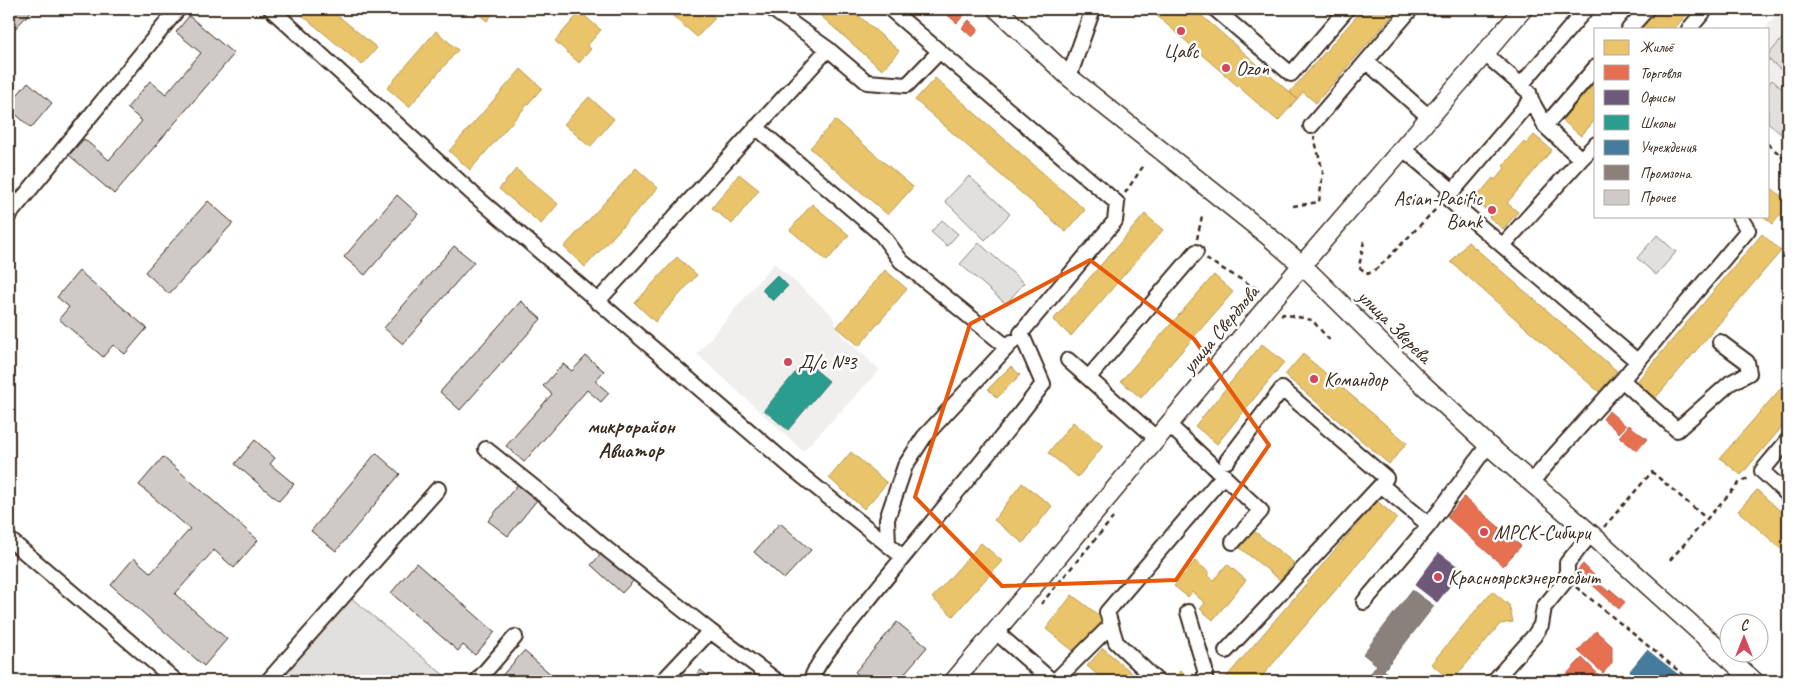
<svg xmlns="http://www.w3.org/2000/svg" width="1797" height="690" font-family="Caveat,sans-serif">
	<style>
		.built { fill: #f1efee }
		.green { fill: #e2e0de; stroke: #8e857e }
		.homes { fill: #e9c46a; stroke: #b59653 }
		.shops { fill: #e76f51; stroke: #b35a42 }
		.offices { fill: #6d597a; stroke: #5e4b5e }
		.schools { fill: #2a9d8f; stroke: #2f7a6d }
		.public { fill: #457b9d; stroke: #426377 }
		.industry { fill: #8a817c; stroke: #726760 }
		.building { fill: #cfcac7; stroke: #3b2a1e }
		.lines { fill: none; stroke-linecap: round; stroke-linejoin: round }
		.minor-casing { stroke: #3b2a1e; stroke-width: 18 }
		.major-casing { stroke: #3b2a1e; stroke-width: 21 }
		.path { stroke: #3b2a1e; stroke-width: 2.5; stroke-dasharray: 5 4; stroke-linecap: butt }
		.minor { stroke: #fff; stroke-width: 14 }
		.major { stroke: #fff; stroke-width: 18 }
		.marked { fill: none; stroke: #e8590c; stroke-width: 4; stroke-linejoin: round }
		.poi-dot { fill: #d1495b; stroke: #fff; stroke-width: 2 }
		.labels { text-anchor: middle; stroke-width: 5; stroke-linejoin: round; paint-order: stroke }
		.poi-label { font-size: 20px; fill: #3b2a1e; stroke: #fff; text-anchor: start }
		.street-label { font-size: 20px; fill: #3b2a1e; stroke: #fff }
		.neighbourhood-label { font-size: 21px; font-weight: bold; fill: #3b2a1e; stroke: #fff }
	</style>
	<rect width="100%" height="100%" fill="#fff"/>
	<filter id="ink" filterUnits="userSpaceOnUse"><feTurbulence type="fractalNoise" baseFrequency=".02" numOctaves="2"/><feDisplacementMap in="SourceGraphic" scale="10" xChannelSelector="R" yChannelSelector="G"/><feConvolveMatrix kernelMatrix="1 2 1 2 8 2 1 2 1" color-interpolation-filters="sRGB"/></filter>
	<g filter="url(#ink)">
		<path class="built" d="M1780,9h8v134l-20,-18v-96h-3z
			M774,263l57,51 10,21 39,35 -77,81 -106,-97z"/>
		<path class="green" d="M1788,32v44l-20,-17v-4z
			M1772,80l16,14v46l-20,-18v-37z
			M969,176l41,38 -25,26 -40,-39z
			M942,220l16,14 -11,12 -16,-14z
			M1657,235l19,17 -20,23 -19,-17z
			M979,243l45,40 -18,21 -46,-40z
			M350,597l101,84h-173z"/>
		<path class="homes" d="M307,9h23l47,39 -15,17 -60,-50z
			M472,9h25l-10,12z
			M665,9h40l10,9 -18,19z
			M813,9h38l48,42 -17,19z
			M1149,9h45l103,90 -19,22z
			M1363,9h35l-82,94 -13,-11 -6,7 -7,-7z
			M1658,9h34l-18,20h-33z
			M580,12l21,18 -14,16 4,3 -12,14 -24,-22z
			M436,31l22,19 -49,57 -22,-19z
			M521,69l21,19 -72,82 -21,-19z
			M935,78l150,132 -19,22 -151,-132z
			M1596,81v38l-15,17 -19,-16z
			M589,97l25,22 -24,28 -26,-23z
			M835,120l78,67 -25,28 -78,-67z
			M1534,135l18,15 -45,53 11,9 -15,17 -14,-12 2,-3 -17,-14 19,-22 2,2 10,-12 -2,-2 21,-24 2,2z
			M636,168l22,20 -73,79 -21,-20z
			M516,169l42,35 -17,20 -42,-35z
			M739,174l20,16 -27,34 -20,-16z
			M1768,185l20,17v4l-15,18 -10,-8h5z
			M812,204l37,31 -22,26 -37,-31z
			M1145,214l18,16 -92,106 -18,-16z
			M1762,234l19,17 -128,150 -19,-16z
			M1468,242l149,129 -18,21 -148,-130z
			M677,257l20,18 -42,47 -20,-19z
			M885,270l22,19 -48,57 -22,-19z
			M1214,275l19,17 -92,106 -20,-17z
			M1262,344l22,18 -67,82 -22,-18z
			M1303,354l104,89 -18,21 -104,-89z
			M1011,366l9,9 -23,23 -9,-9z
			M1788,380v40l-47,55 -21,-17z
			M1073,422l30,24 -25,31 -30,-24z
			M851,452l36,31 -23,26 -35,-31z
			M1022,483l30,23 -29,37 -29,-23z
			M1757,490l31,28v37l-50,-44z
			M1377,501l20,17 -139,163h-35z
			M1254,531l40,32 -14,17 -40,-32z
			M981,543l21,18 -49,55 -21,-18z
			M1195,561l14,11 -2,3 7,5 13,-16 19,16 -33,40 -13,-11 5,-6 -13,-11 -4,5 -14,-11z
			M1492,591l17,14 4,17 -13,2 -48,57 -21,-17z
			M1072,595l32,24 -27,35 -31,-25z
			M1103,648l38,33h-36l-18,-15z
			M1181,671l12,10h-22z"/>
		<path class="shops" d="M951,9h5l8,6 -7,8 -11,-9z
			M969,20l10,10 -7,7 -10,-9z
			M1609,411l17,15 -7,7 -16,-14z
			M1629,425l18,14 -10,12 -18,-14z
			M1464,497l57,49 -18,20 -56,-49z
			M1583,564l12,12 -2,2 16,14 2,-2 14,12 -6,7 -42,-38z
			M1596,631l16,15v17l-9,10 -25,-22z
			M1582,658l17,17 -6,6h-33z"/>
		<path class="offices" d="M1439,553l23,17 -25,32 -22,-17z"/>
		<path class="schools" d="M777,275l11,11 -15,15 -11,-11z
			M805,361l24,20 -41,49 -24,-20z"/>
		<path class="public" d="M1647,650l39,31h-43l-13,-10z"/>
		<path class="industry" d="M1412,590l22,16 -50,64 7,9 -2,2h-24l12,-16 -14,-11z"/>
		<path class="building" d="M9,9h24l-20,22 -4,-4z
			M189,16l45,38 -120,140 -45,-39 15,-16 25,21 33,-39 -15,-13 23,-27 16,13 35,-41 -25,-21z
			M28,82l24,21 -21,25 -22,-20v-3z
			M397,195l21,19 -53,61 -21,-18z
			M208,201l25,22 -64,71 -24,-22z
			M454,246l20,16 -71,82 -19,-16z
			M79,271l68,57 -22,26 -12,-9 -10,12 -44,-38 10,-12 -12,-10z
			M521,301l20,18 -81,91 -20,-18z
			M586,356l18,15 -9,10 14,12 -8,9 -14,-12 -63,72 -18,-16 46,-52 -9,-8 20,-22 9,7z
			M255,440l20,18 -5,6 24,20 -15,17 -44,-37z
			M376,453l24,21 -64,77 -25,-20z
			M163,457l95,83 -24,28 -20,-18 -39,44 52,45 -23,27 -93,-81 23,-27 17,15 39,-44 -51,-44z
			M518,484l19,16 -29,36 -20,-15z
			M780,523l31,27 -27,29 -30,-27z
			M603,552l31,28 -12,13 -31,-28z
			M416,563l79,69 -20,23 -12,-10 -5,6 -67,-58z
			M897,622l30,25 -29,34h-32l-11,-9z
			M524,651l30,26 -4,4h-53z
			M701,670l13,11h-23z"/>
		<g class="lines">
			<defs>
				<path id="minor" d="M271,9l202,185 318,273 112,90
					M772,9l56,40 39,33 40,3 32,-33
					M1215,9l76,65 56,-65
					M1629,29l18,-20
					M1689,29l17,-20
					M1485,54l44,38c2,13 11,21 16,34
					M1367,62l62,55
					M1596,67l-51,59 36,33 15,-15
					M1069,77l24,-68
					M1521,85l65,-76
					M1311,126l100,-117
					M756,127l126,108 19,26 106,86
					M1402,148l51,43 -6,7 190,163
					M1453,191l77,-90
					M9,215l169,-206
					M1503,245l78,-86
					M597,302l231,-253
					M1068,360l88,78
					M1089,377l107,-125
					M1622,380l55,50 53,-47 19,-10 -2,-11 -27,-20
					M1168,424l93,87 -28,31
					M1788,440l-26,31 26,24
					M486,449l55,44 68,58 101,80
					M1227,461l55,-72 104,89 -5,7
					M1531,483l21,-25 70,-78 126,-150 -9,-14
					M9,539l167,142
					M888,545l-1,-26 18,-53 19,-29 88,-95
					M1364,602l65,-77
					M1188,612l17,58v11
					M996,632l56,49
					M1226,651l155,-166 48,40 59,-80
					M268,681l170,-192
					M477,681l38,-44
					M663,681l47,-50 67,50
					M811,681c4,-19 41,-60 54,-77 59,-74 121,-144 178,-220l-22,-51 94,-112 2,-18 -227,-194
					M1055,681l56,-56
					M1157,681l-41,-39 -9,-30 117,-137
					M1494,681l40,-45 7,-11 3,-18 23,-28v-16l24,-29"/>
				<path id="major" d="M997,9l72,68 198,158 35,30 116,115 70,65 103,89 163,147
					M954,681l348,-416 221,-256"/>
			</defs>
			<use href="#minor" class="minor-casing"/>
			<use href="#major" class="major-casing"/>
			<path class="path" d="M1768,144l20,18
				M1125,193l19,-28
				M1293,206l26,-4 4,-30 -9,-35
				M1197,239l5,-23
				M1364,241l-5,26 9,7 11,-7 58,-59
				M1206,259l53,31
				M1281,316l2,-2 29,6 20,23
				M1604,527l48,-55 55,47
				M1670,560l70,-78 11,-5
				M1576,587l115,94
				M1041,604l72,-86"/>
			<use href="#minor" class="minor"/>
			<use href="#major" class="major"/>
		</g>
	</g>
	<path class="marked" d="M1090,260l104,79 75,106 -93,135 -174,6 -87,-89 55,-173z"/>
	<g class="poi-dot">
		<circle cx="1181" cy="31" r="5"/>
		<circle cx="1226" cy="68" r="5"/>
		<circle cx="1492" cy="210" r="5"/>
		<circle cx="788" cy="362" r="5"/>
		<circle cx="1314" cy="379" r="5"/>
		<circle cx="1484" cy="532" r="5"/>
		<circle cx="1438" cy="577" r="5"/>
	</g>
	<g class="labels">
		<g class="poi-label">
			<text x="1181" y="58" text-anchor="middle">Цавс</text>
			<text x="1236" y="75">Ozon</text>
			<text x="1482" y="205" text-anchor="end">Asian-Pacific<tspan x="1482" dy="23">Bank</tspan></text>
			<text x="798" y="369">Д/с №3</text>
			<text x="1324" y="386">Командор</text>
			<text x="1494" y="539">МРСК-Сибири</text>
			<text x="1448" y="584">Красноярскэнергосбыт</text>
		</g>
		<g class="street-label">
			<text transform="translate(1395 326) rotate(45)" y="7">улица Зверева</text>
			<text transform="translate(1220 329) rotate(-50)" y="7">улица Свердлова</text>
		</g>
		<g class="neighbourhood-label">
			<text x="631" y="433">микрорайон<tspan x="631" dy="24">Авиатор</tspan></text>
		</g>
	</g>
	<rect width="1797" height="690" fill="none" stroke="#fff" stroke-width="30"/>
	<rect x="15" y="15" width="1767" height="660" fill="none" stroke="#3b2a1e" stroke-width="2" filter="url(#ink)"/>
	<rect x="1594" y="28" width="175" height="190" fill="#ffffff" stroke="#b1aaa5"/>
	<rect x="1604" y="40" width="25" height="15" fill="#e9c46a" stroke="#b1aaa5"/>
	<text x="1640" y="52" font-size="15" fill="#3b2a1e">Жильё</text>
	<rect x="1604" y="65" width="25" height="15" fill="#e76f51" stroke="#b1aaa5"/>
	<text x="1640" y="78" font-size="15" fill="#3b2a1e">Торговля</text>
	<rect x="1604" y="90" width="25" height="15" fill="#6d597a" stroke="#b1aaa5"/>
	<text x="1640" y="102" font-size="15" fill="#3b2a1e">Офисы</text>
	<rect x="1604" y="115" width="25" height="15" fill="#2a9d8f" stroke="#b1aaa5"/>
	<text x="1640" y="128" font-size="15" fill="#3b2a1e">Школы</text>
	<rect x="1604" y="140" width="25" height="15" fill="#457b9d" stroke="#b1aaa5"/>
	<text x="1640" y="152" font-size="15" fill="#3b2a1e">Учреждения</text>
	<rect x="1604" y="165" width="25" height="15" fill="#8a817c" stroke="#b1aaa5"/>
	<text x="1640" y="178" font-size="15" fill="#3b2a1e">Промзона</text>
	<rect x="1604" y="190" width="25" height="15" fill="#cfcac7" stroke="#b1aaa5"/>
	<text x="1640" y="202" font-size="15" fill="#3b2a1e">Прочее</text>
	<g transform="translate(1744 638)"><circle r="24" fill="#ffffff" stroke="#b1aaa5"/>
	<path d="M0-4L9 19L0 12L-9 19Z" fill="#d1495b"/>
	<text y="-8" font-size="14" font-weight="bold" text-anchor="middle" fill="#3b2a1e">С</text>
	</g>
</svg>
